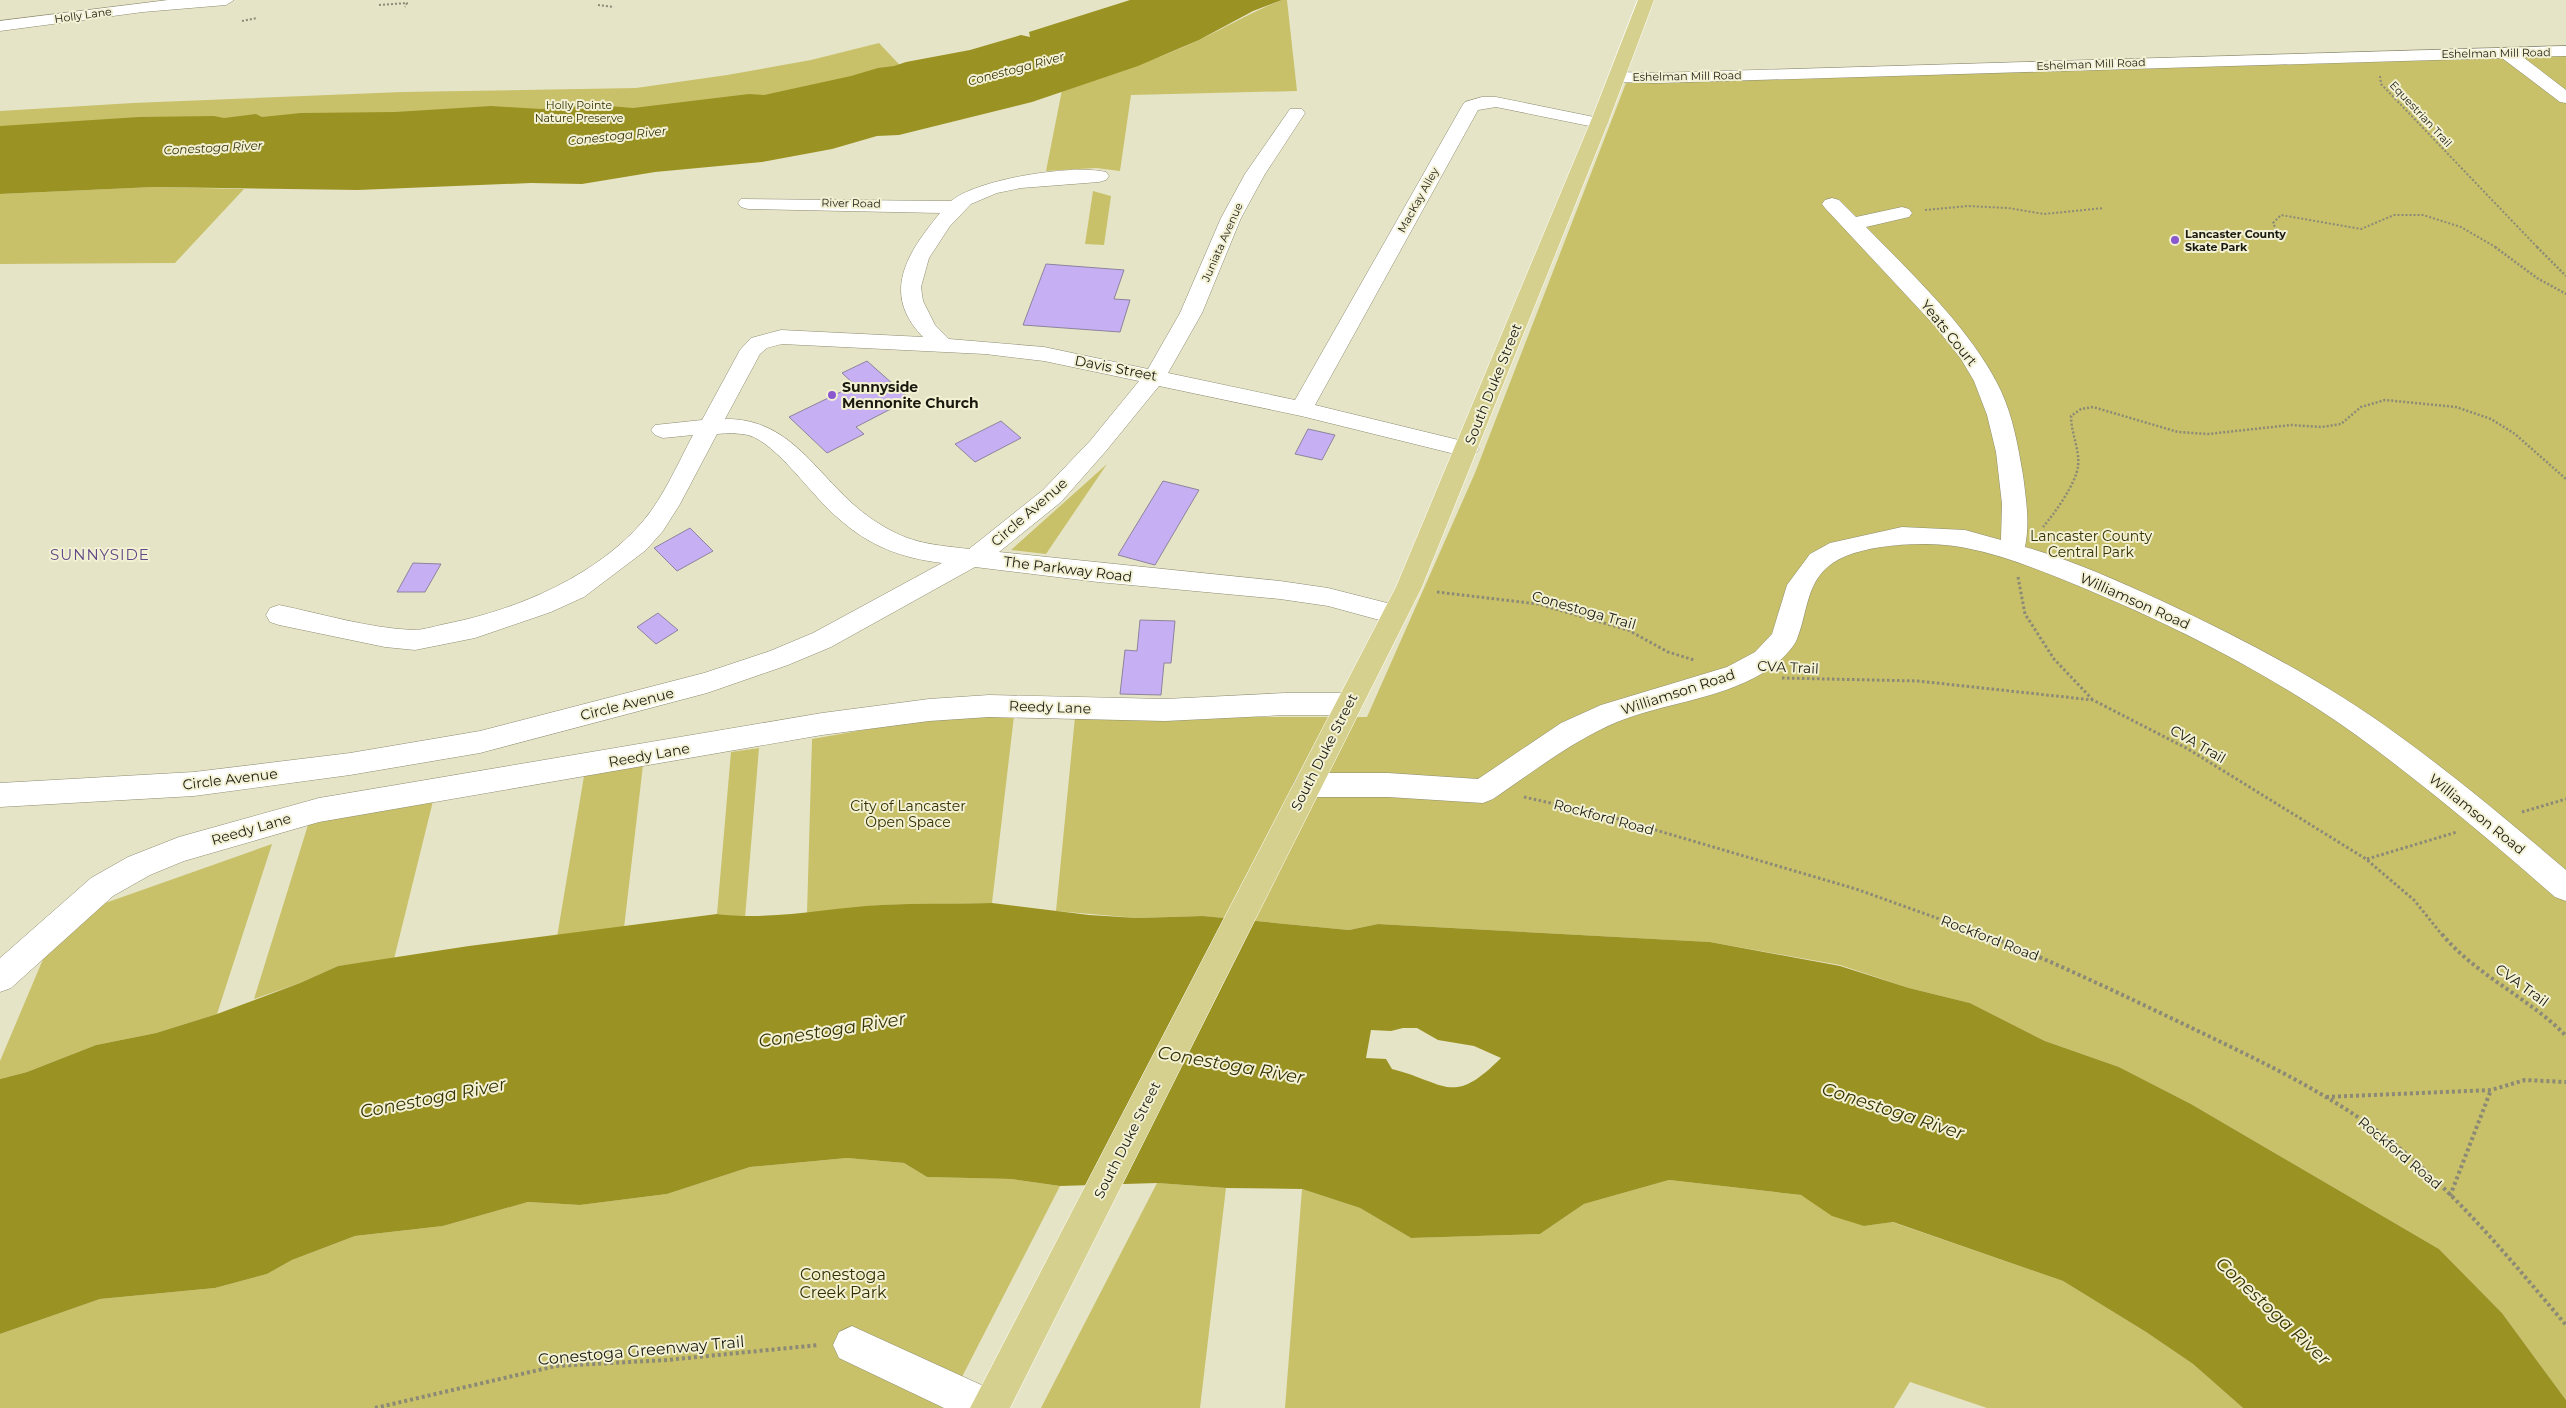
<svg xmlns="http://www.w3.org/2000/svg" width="2566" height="1408" font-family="Montserrat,sans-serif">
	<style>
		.green { fill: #c8c16a }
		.water { fill: #9b9224; fill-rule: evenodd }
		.building { fill: #c7aff4; stroke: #8c839c }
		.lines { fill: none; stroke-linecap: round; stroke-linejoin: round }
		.minor-casing { stroke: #8e8c71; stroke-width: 1 }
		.major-casing { stroke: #fff; stroke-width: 1 }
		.path-far3 { stroke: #8c8a76; stroke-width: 2; stroke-dasharray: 2 2; stroke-linecap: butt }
		.path-far2 { stroke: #8c8a76; stroke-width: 2.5; stroke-dasharray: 2 2; stroke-linecap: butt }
		.path-far1 { stroke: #8c8a76; stroke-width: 3; stroke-dasharray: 2.5 2.5; stroke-linecap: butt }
		.path { stroke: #8c8a76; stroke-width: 4; stroke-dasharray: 3 3; stroke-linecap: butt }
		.minor { fill: #fff; fill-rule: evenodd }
		.major { fill: #d6d08e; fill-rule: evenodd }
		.poi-dot { fill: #8a57cf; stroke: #f3f1d4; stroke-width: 2 }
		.labels { text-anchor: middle; stroke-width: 4; stroke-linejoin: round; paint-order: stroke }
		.far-street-label { font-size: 11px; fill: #1b1a10; stroke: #f3f1d4 }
		.far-park-label { font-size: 11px; fill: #332f01; stroke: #f3f1d4 }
		.far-poi-label { font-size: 11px; font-weight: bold; fill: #1b1a10; stroke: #f3f1d4; text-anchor: start }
		.far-water-label { font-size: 12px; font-style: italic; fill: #363205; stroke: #f3f1d4 }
		.street-label { font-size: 14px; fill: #1b1a10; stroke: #f3f1d4 }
		.poi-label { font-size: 14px; font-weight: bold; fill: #1b1a10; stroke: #f3f1d4; text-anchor: start }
		.park-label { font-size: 14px; fill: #332f01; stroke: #f3f1d4 }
		.neighbourhood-label { font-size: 15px; letter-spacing: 1px; fill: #614986; stroke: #f3f1d4 }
		.near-park-label { font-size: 16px; fill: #332f01; stroke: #f3f1d4 }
		.near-street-label { font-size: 16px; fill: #1b1a10; stroke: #f3f1d4 }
		.near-water-label { font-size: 18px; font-style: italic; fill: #363205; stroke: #f3f1d4 }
	</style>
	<rect width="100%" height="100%" fill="#e6e4c7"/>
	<path class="green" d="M1282,0h5l10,91 -166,4 -11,76 -24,-3 -50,3 16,-81c47,-15 93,-29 137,-50 28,-13 54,-29 83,-40z
		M879,43l32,34 -71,18 -840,55v-39l133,-8 269,-11 234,-4 91,-13 84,-15z
		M2566,55v1345l-64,-87 -63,-64 -248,-145 -72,-37 -74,-26 -75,-38 -61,-15 -69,-23 -130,-23 -332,-18 -29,6 -146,-14 -66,2 -81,-7 19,-194h292l108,-244 151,-390z
		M154,187l90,2 -69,74 -175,1v-70z
		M1093,191l18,5 -7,49 -19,-1z
		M1107,464l-61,90 -35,-4z
		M1014,716l-22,187 -112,2 -73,9 5,-175 114,-20z
		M759,748l-14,170 -28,-4 14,-162z
		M643,765l-19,163 -67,9 27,-161z
		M433,801l-39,158 -56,7 -38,17 -46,16 54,-174 43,-11z
		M272,844l-55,170 -61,19 -60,12 -69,27 -27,7v-18l60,-142z
		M847,1158l57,5 23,14 84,2 49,7 -114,222h-946v-74l100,-35 115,-11 52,-14 25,-14 63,-24 88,-10 85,-24 52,3 87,-11 83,-27z
		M1669,1180l132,15 16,9 47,22 28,-4 171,59 83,51 47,32 50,44h-256l-77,-26 -16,26h-609l17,-219 58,19 51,30 129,-4 44,-30z
		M1157,1183l69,5 -26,220h-159z"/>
	<path class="water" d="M1130,0h152l-29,11 -54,29 -61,26 -106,36 -133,33 -22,1 -45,13 -70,13 -107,10 -73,12 -51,-1 -173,7 -204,-3 -154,7v-68l139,-9 75,-1 10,2 32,-4 6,3 39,-4 94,-1 96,-6 50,3 56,-4 36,3 116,-14 15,1 87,-19 27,-8 16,-2 12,-4 64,-12 51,-15 9,2 -1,-5z
		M992,903l97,12 48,3 66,-2 146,14 29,-6 332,18 130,24 69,22 61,15 75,38 74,26 72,37 248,145 63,64 64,87v8h-323l-50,-44 -47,-32 -83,-51 -170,-59 -29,4 -32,-10 -31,-21 -132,-15 -85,24 -44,30 -129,4 -51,-30 -58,-19 -76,-1 -69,-5 -97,3 -49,-7 -84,-2 -23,-14 -57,-5 -97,9 -83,27 -87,11 -52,-3 -85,24 -88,10 -63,24 -25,14 -52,14 -115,11 -100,35v-255l27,-7 69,-27 60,-12 61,-19 83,-31 38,-17 131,-20 248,-32c55,7 108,-6 164,-9 37,-2 74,-1 111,-2zM1403,1028h14l21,12 36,6 27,12c-49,49 -54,25 -109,11l-6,-10 -20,-1 5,-28 20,1z"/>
	<path class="building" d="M1046,264l78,6 -10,29 16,1 -10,32 -97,-7z
		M867,361l43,38 -54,28 8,7 -37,19 -38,-36 66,-32 -13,-12z
		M1001,421l20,17 -46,24 -20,-18z
		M1308,429l27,6 -13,25 -27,-6z
		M1163,481l36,9 -44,75 -37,-10z
		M690,528l23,23 -36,20 -23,-23z
		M413,563l28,1 -16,28h-28z
		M658,613l20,17 -22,14 -19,-17z
		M1140,620l35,1 -4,42h-7l-3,32 -41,-1 5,-44 12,1z"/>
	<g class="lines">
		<defs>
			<path id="minor" d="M168,0h66l-8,5 -83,7 -143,19v-10z
				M2566,46v10l-43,1 43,33v13l-6,-1 -58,-44 -846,25 -39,-1 -6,-1 -3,-4 3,-4 6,-1 39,1z
				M1482,97h14l103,21 6,1 3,4 -3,4 -6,1 -103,-21 -18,3 -163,295 160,39 4,5 -4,5 -8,3 -166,-41 -142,-30 -53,65 -45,51 -62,50 281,29 48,7 75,19 4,7 -4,7 -9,3 -66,-18 -48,-7 -182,-17 -123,-15 -144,80 -43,18 -81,28 -227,60 -130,22 -156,21 -194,11v-24l194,-11 156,-19 130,-22 224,-58 66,-22 43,-18 129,-70c-41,-5 -73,-17 -104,-45 -25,-20 -61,-75 -90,-83 -10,-2 -21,-2 -31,-1l-37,70 -17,27 -17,19 -62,47 -33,15 -76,26 -60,12 -30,-3 -106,-22 -9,-3 -4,-7 4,-7 9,-3c44,9 89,23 134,25 12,0 25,-5 37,-7 69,-14 148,-48 194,-103 20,-24 34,-57 49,-85l-30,3 -8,-3 -4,-5 4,-5 47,-5 38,-70 11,-12 30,-8 142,7c-43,-44 -15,-85 17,-124l-192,-4 -7,-2 -3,-4 3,-4 210,2c26,-22 122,-37 155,-29l3,4 -3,4 -7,2 -78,6 -24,5 -26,11 -21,22 -21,32 -8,29 2,14 12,24 14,14 95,8 104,22 32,-56 41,-95 24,-44 45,-65h12l3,4 -40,61 -24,44 -39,95 -34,60 127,27 167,-294 3,-4zM782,344l203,10 59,7 95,20 -49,60 -47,49 -74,59c-42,-5 -62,-6 -97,-30 -53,-36 -76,-101 -147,-100l35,-65 7,-6z
				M1832,198l7,2 17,17 46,-10 7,2 3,4 -3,4 -43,10c46,47 107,104 135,164 12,26 17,55 22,84 3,24 7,48 2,72 47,13 93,34 137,54 81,38 164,81 236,134 58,42 113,88 168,135v31l-11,-4c-57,-50 -115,-99 -176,-145 -86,-66 -194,-122 -293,-163 -39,-16 -79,-33 -120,-41 -35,-7 -87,-5 -120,8 -41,17 -36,50 -49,83 -4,10 -17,22 -25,28 -45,32 -106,35 -155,55 -45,19 -84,50 -124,77l-10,4 -95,-6h-81l-10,-4 -4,-8 4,-8 10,-4h81l90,6 83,-56 40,-18 126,-38 28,-15 17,-18 15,-49 23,-31 20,-11 72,-16 63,3 36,10 1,-36 -6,-52 -9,-37 -13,-34 -13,-22 -26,-33 -110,-118 -3,-4 3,-4z
				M1285,693h63l10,3 4,8 -4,8 -10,3h-63l-120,6 -176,-4 -60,4 -107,14 -503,87 -135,39 -34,14 -37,21 -102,92 -11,4v-34l91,-80 37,-21 51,-20 140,-39 503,-85 107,-14 60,-4 176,4z
				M852,1326l149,68 5,14h-62l-105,-50 -6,-13 6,-13z"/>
			<path id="major" d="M1638,0h16l-46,123 -186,464 -412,821h-40l426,-821 194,-464z"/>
		</defs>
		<use href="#minor" class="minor-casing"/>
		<use href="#major" class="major-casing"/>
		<path class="path-far3" d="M379,5l28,-2 -2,4
			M598,5l16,2
			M242,21l15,-3
			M2380,76l1,8 157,164
			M1925,210l43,-4 40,2 36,6 60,-6
			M2282,241l-9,-18 8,-8 80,14 33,-14h29l38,12 36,21"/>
		<path class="path-far2" d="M2495,247l42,31 29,16
			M2537,247l29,29
			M2043,527c11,-13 33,-43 35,-61 2,-16 -7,-33 -7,-50l10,-7 12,-2 85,25 30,2 83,-9 31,2 19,-3 20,-17 24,-7 71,7 35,12 24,15 51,45"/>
		<path class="path-far1" d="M2018,577l7,37 29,45 38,40
			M1437,592l101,12 90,26 40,22 26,8
			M1782,678l136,3 175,19 95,49 178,110 48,41 29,36
			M1524,797l84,19 248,73 131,47
			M2522,812l44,-13
			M2367,859l90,-27"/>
		<path class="path" d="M1984,934c73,29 143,63 214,97 62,30 126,60 181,101 72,54 129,125 187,193
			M2442,934c33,41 88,64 124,102
			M2326,1097l165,-7 34,-10 41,2
			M2450,1196l41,-106
			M375,1408l181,-42 111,-6 152,-15"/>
		<use href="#minor" class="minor"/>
		<use href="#major" class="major"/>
	</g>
	<g class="poi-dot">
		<circle cx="2175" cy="240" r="5"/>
		<circle cx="832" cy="395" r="5"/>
	</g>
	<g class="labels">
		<g class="far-street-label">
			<text transform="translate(83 15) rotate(-8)" y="4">Holly Lane</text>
			<text transform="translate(2496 53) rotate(-1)" y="4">Eshelman Mill Road</text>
			<text transform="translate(2091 64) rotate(-2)" y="4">Eshelman Mill Road</text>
			<text transform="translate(1687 76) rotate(-1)" y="4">Eshelman Mill Road</text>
			<text transform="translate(2421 114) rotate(47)" y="4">Equestrian Trail</text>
			<text transform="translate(1418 200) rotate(-61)" y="4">MacKay Alley</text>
			<text transform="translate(851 203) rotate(1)" y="4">River Road</text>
			<text transform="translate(1222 242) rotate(-66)" y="4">Juniata Avenue</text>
		</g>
		<g class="far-park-label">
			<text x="579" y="109">Holly Pointe<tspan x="579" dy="13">Nature Preserve</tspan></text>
		</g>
		<g class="far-poi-label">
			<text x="2185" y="238">Lancaster County<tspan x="2185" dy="13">Skate Park</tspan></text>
		</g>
		<g class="far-water-label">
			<text transform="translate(1016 69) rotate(-15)" y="4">Conestoga River</text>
			<text transform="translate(617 136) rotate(-6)" y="4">Conestoga River</text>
			<text transform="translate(213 148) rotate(-3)" y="4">Conestoga River</text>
		</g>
		<g class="street-label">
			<text transform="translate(1949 333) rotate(51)" y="5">Yeats Court</text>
			<text transform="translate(1116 368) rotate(11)" y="5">Davis Street</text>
			<text transform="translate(1493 384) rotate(-68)" y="5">South Duke Street</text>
			<text transform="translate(1029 512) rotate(-41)" y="5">Circle Avenue</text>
			<text transform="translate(1068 569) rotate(7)" y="5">The Parkway Road</text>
			<text transform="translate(2135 601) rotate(24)" y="5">Williamson Road</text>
			<text transform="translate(1584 610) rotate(16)" y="5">Conestoga Trail</text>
			<text transform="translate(1788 667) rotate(3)" y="5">CVA Trail</text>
			<text transform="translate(1678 692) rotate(-18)" y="5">Williamson Road</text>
			<text transform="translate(627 704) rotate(-14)" y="5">Circle Avenue</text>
			<text transform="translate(1050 707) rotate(2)" y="5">Reedy Lane</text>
			<text transform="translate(2198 744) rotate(30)" y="5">CVA Trail</text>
			<text transform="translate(1324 752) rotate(-63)" y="5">South Duke Street</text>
			<text transform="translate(649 755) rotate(-10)" y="5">Reedy Lane</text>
			<text transform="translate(230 779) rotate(-7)" y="5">Circle Avenue</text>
			<text transform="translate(2477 814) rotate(39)" y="5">Williamson Road</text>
			<text transform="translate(1604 817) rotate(15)" y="5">Rockford Road</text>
			<text transform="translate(251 829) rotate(-16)" y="5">Reedy Lane</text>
			<text transform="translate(1990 938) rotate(21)" y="5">Rockford Road</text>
			<text transform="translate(2522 985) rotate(36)" y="5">CVA Trail</text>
			<text transform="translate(1127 1140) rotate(-63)" y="5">South Duke Street</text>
			<text transform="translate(2400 1153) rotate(40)" y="5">Rockford Road</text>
		</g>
		<g class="poi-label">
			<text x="842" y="392">Sunnyside<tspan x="842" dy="16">Mennonite Church</tspan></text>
		</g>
		<g class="park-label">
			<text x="2091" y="541">Lancaster County<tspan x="2091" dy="16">Central Park</tspan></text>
			<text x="908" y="811">City of Lancaster<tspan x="908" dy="16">Open Space</tspan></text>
		</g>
		<g class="neighbourhood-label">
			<text x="100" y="560">SUNNYSIDE</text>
		</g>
		<g class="near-park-label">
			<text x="843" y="1280">Conestoga<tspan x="843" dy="18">Creek Park</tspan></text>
		</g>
		<g class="near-street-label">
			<text transform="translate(641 1350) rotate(-5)" y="6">Conestoga Greenway Trail</text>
		</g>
		<g class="near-water-label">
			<text transform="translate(832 1030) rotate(-9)" y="6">Conestoga River</text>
			<text transform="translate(1231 1065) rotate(10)" y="6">Conestoga River</text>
			<text transform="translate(433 1098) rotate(-11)" y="6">Conestoga River</text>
			<text transform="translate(1893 1111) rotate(18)" y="6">Conestoga River</text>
			<text transform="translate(2273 1311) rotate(43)" y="6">Conestoga River</text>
		</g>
	</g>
</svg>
